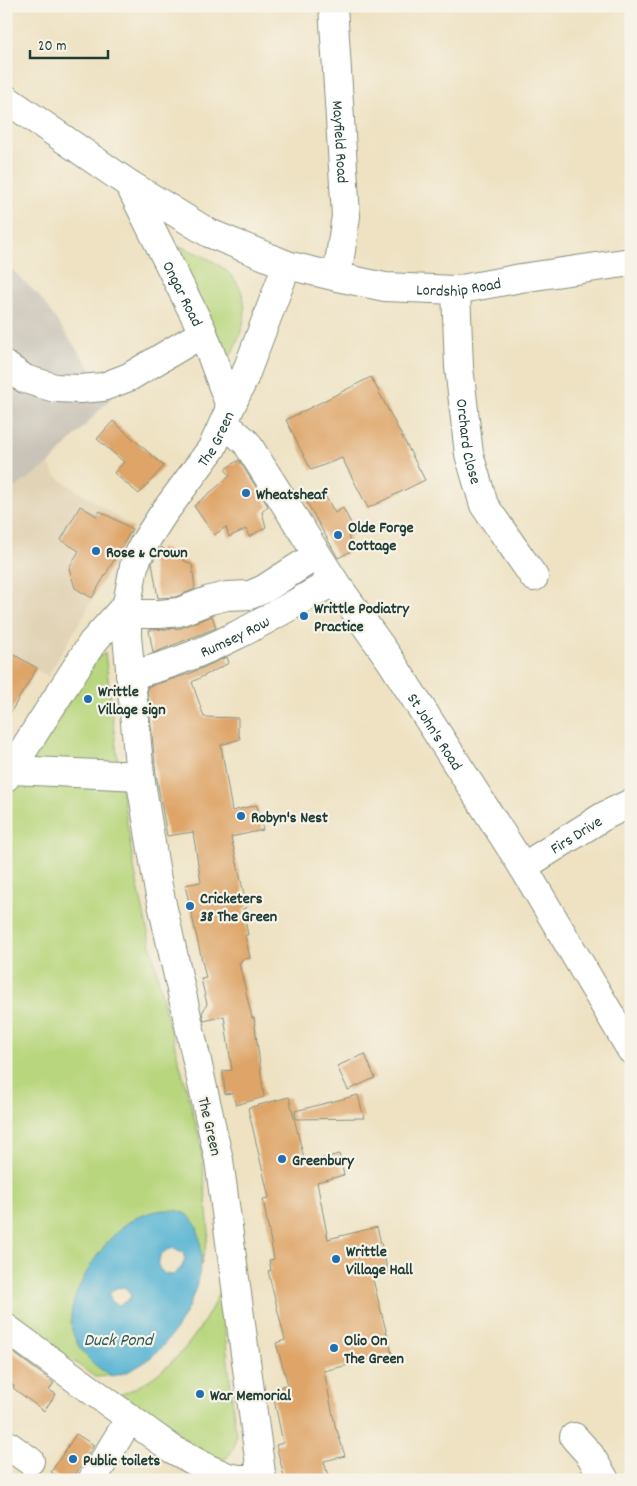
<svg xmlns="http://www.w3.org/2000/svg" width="637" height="1486" font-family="Dekko,sans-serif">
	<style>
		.built { fill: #e1d3b5 }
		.industrial { fill: #c9c3b8 }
		.green { fill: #b8d67d; stroke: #6c8a58 }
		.water { fill: #54b3d3; stroke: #3a7884; fill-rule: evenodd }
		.building { fill: #dea467 }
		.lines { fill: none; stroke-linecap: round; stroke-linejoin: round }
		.minor-casing { stroke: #86907c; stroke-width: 30 }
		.minor { stroke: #fff; stroke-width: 28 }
		.poi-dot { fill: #1f6fb2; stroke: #f7f3e8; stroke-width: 2 }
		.labels { text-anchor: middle; stroke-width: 4.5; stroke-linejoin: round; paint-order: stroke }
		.street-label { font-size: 16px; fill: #1f3d34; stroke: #f7f3e8 }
		.poi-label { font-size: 16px; font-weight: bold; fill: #1f3d34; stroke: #f7f3e8; text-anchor: start }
		.water-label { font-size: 18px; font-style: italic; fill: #2c5a5c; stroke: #f7f3e8 }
	</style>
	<rect width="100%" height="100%" fill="#f7f3e8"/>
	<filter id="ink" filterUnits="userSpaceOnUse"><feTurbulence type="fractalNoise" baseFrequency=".02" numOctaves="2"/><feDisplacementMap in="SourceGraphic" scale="10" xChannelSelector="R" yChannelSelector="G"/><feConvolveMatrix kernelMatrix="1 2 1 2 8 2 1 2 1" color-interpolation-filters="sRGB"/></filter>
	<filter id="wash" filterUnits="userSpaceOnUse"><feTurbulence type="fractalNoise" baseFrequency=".0096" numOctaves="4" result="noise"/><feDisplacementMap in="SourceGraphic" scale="20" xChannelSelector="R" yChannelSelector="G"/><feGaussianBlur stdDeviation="1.12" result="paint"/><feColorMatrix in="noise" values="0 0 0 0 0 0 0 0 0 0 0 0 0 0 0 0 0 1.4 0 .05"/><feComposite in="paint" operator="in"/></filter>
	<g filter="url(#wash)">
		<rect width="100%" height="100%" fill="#eee2c3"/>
		<path class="built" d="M49,464l6,12 79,52 -86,148 -42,-24v-158z"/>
		<path class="industrial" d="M6,264l34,33 71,101 -62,66 -43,30z"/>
		<path class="green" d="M181,247c38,14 72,33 62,78 -3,12 -10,25 -15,36l-20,-42 -37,-67 5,-4z
			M105,653l15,127 15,93 30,136 36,134 8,90 -8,33 1,-10 -78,-31 -26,31 -10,16 -14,63 5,12 8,10 16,14 9,5 -17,1 -89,-65v-516l92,-139z
			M220,1290l16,144c-1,11 -2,17 -11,25h-7l-13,-6 -85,-58c48,-19 80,-58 100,-105z"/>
		<path class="water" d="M163,1210c8,0 17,0 23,4 8,5 13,16 14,26 9,50 -35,128 -88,136 -20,-10 -39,-30 -41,-53 -3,-29 31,-81 54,-98 11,-9 25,-13 38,-15zM173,1248l10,4 2,8 -4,8 -8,7 -8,-1 -6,-6c-1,-13 2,-16 14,-20zM125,1287l6,9 -4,5 -9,4 -6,-3 -3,-8 7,-6z"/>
		<g id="blocks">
			<path class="building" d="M371,377l54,103 -57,28 -26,-50 -31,12 -25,-50z
				M113,421l51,45 -25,28 -25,-21 10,-11 -27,-23z
				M239,460l29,46 -6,6 4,15 -17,10 -3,-8 -17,8 -3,-10 -12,8 -20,-29 36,-30 -5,-7z
				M323,492l12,21 8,-5 13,25 -8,4 7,12 -17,9 -32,-57z
				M80,506l17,10 3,-5 32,18 -40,69 -17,-10 -6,-20 10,-17 -18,-11z
				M161,547l31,18 3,24 -20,8 -17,1 -6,-35z
				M212,616l4,12 -63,25 -4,-23 32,-2z
				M6,650l31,18 -31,52z
				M227,657l2,6 -37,19 12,35 34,1v13l2,8 -19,6 11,66 25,-6 6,25 -32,7 16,70 -4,2 5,26h-3l5,23 -9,2v2l-2,1 13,55h2l10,79 -28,8 -4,-12 -7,1 -2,-23 9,-1 -8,-54 -20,5 -2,-8 5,-9 -6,-25 5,-1 -21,-93 16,-3 -8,-50 -26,4 -11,-62 -9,-87 42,-13z
				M365,1054l10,24 -27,12 -11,-24z
				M358,1095l6,23 -68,1 -1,-8z
				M289,1097l16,66 34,-9 5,21 -27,7 11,57 49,-12 11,45 -16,4 20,78 -68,17 12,59h1l8,26 -21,5 5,19h-44l-9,-35 7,-2 -9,-44 9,-2 -2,-11 7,-1 -12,-42 9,-3 -17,-69 3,-1 -2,-10 5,-1 -11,-60 6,-1 -21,-90z
				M11,1351l43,32 -5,7 7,4 -12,17 -31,-23 1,-2 -8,-6v-23z
				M76,1434l18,11 -22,35h-9l-12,-8z"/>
		</g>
	</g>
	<g filter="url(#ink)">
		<use href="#blocks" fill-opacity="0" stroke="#86907c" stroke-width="1"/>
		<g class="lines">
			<defs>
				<g id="minor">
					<path id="s1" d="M333,6l13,210 -9,61"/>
					<path id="s2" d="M6,99l123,85 80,49 78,32 50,12 48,10 71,3 65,-12 110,-16"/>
					<path id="s3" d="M129,184l73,146 28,76"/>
					<path id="s4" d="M456,290l3,77 10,87 15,51 50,72"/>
					<path d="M6,366l19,13 30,9 25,1 23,-2 26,-10 74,-44"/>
					<path id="s5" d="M224,423l22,19 88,139 55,77 134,209 108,183"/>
					<path d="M127,614h33l19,-2 31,-12 17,-4 23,-1 14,-6 53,-34"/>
					<path id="s6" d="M130,675c72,-16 141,-57 204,-94"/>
					<path d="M12,770l128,6"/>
					<path d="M6,777l86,-134 35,-39"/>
					<path id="s7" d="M523,867l81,-51 27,-13"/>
					<path d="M6,1328l166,121 35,19 21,9 12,2h21"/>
					<path d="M574,1437l16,18 15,25"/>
					<path d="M6,1444l24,17"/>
					<path d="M92,1480l38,-62"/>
					<path id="s8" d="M262,1480l-43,-320 -61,-274 -18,-110 -13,-140v-32l7,-38 9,-21 20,-31 49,-66 32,-70 43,-113"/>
				</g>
			</defs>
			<use href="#minor" class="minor-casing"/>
			<use href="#minor" class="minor"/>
		</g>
	</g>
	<g class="poi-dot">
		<circle cx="246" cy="493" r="5"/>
		<circle cx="338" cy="535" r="5"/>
		<circle cx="96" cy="551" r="5"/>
		<circle cx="304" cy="616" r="5"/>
		<circle cx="88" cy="699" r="5"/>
		<circle cx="241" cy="816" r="5"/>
		<circle cx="190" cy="906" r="5"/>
		<circle cx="282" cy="1159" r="5"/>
		<circle cx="336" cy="1259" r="5"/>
		<circle cx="334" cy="1348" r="5"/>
		<circle cx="200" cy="1394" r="5"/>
		<circle cx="73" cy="1459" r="5"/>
	</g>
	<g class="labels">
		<g class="street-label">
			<text dy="6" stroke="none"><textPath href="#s1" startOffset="136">Mayfield Road</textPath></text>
			<text dy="6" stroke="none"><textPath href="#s2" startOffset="502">Lordship Road</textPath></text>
			<text dy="6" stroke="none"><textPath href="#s3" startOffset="122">Ongar Road</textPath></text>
			<text dy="6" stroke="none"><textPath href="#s8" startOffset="1078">The Green</textPath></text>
			<text dy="6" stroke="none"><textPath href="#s4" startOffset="152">Orchard Close</textPath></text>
			<text dy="6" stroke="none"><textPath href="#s6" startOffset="112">Rumsey Row</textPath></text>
			<text dy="6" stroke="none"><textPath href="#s5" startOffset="375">St John's Road</textPath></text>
			<text dy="6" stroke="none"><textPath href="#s7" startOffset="62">Firs Drive</textPath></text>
			<text transform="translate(211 1126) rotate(77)" y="6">The Green</text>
		</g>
		<g class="poi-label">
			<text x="256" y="499">Wheatsheaf</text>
			<text x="348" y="532">Olde Forge<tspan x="348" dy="18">Cottage</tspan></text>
			<text x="106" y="557">Rose &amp; Crown</text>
			<text x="314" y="613">Writtle Podiatry<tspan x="314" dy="18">Practice</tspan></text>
			<text x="98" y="696">Writtle<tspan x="98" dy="18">Village sign</tspan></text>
			<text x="251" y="822">Robyn's Nest</text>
			<text x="200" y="903">Cricketers<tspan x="200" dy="18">38 The Green</tspan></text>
			<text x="292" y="1165">Greenbury</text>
			<text x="346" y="1256">Writtle<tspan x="346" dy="18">Village Hall</tspan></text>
			<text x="344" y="1345">Olio On<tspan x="344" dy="18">The Green</tspan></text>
			<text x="210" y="1400">War Memorial</text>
			<text x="83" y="1465">Public toilets</text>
		</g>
		<g class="water-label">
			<text x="118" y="1345">Duck Pond</text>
		</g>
	</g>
	<rect width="637" height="1486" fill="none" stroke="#f7f3e8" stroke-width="25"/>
	<path d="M30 50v8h78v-8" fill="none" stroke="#1f3d34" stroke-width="2.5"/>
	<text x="38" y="50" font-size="15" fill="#1f3d34" stroke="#f7f3e8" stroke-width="4" paint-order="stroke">20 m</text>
</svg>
